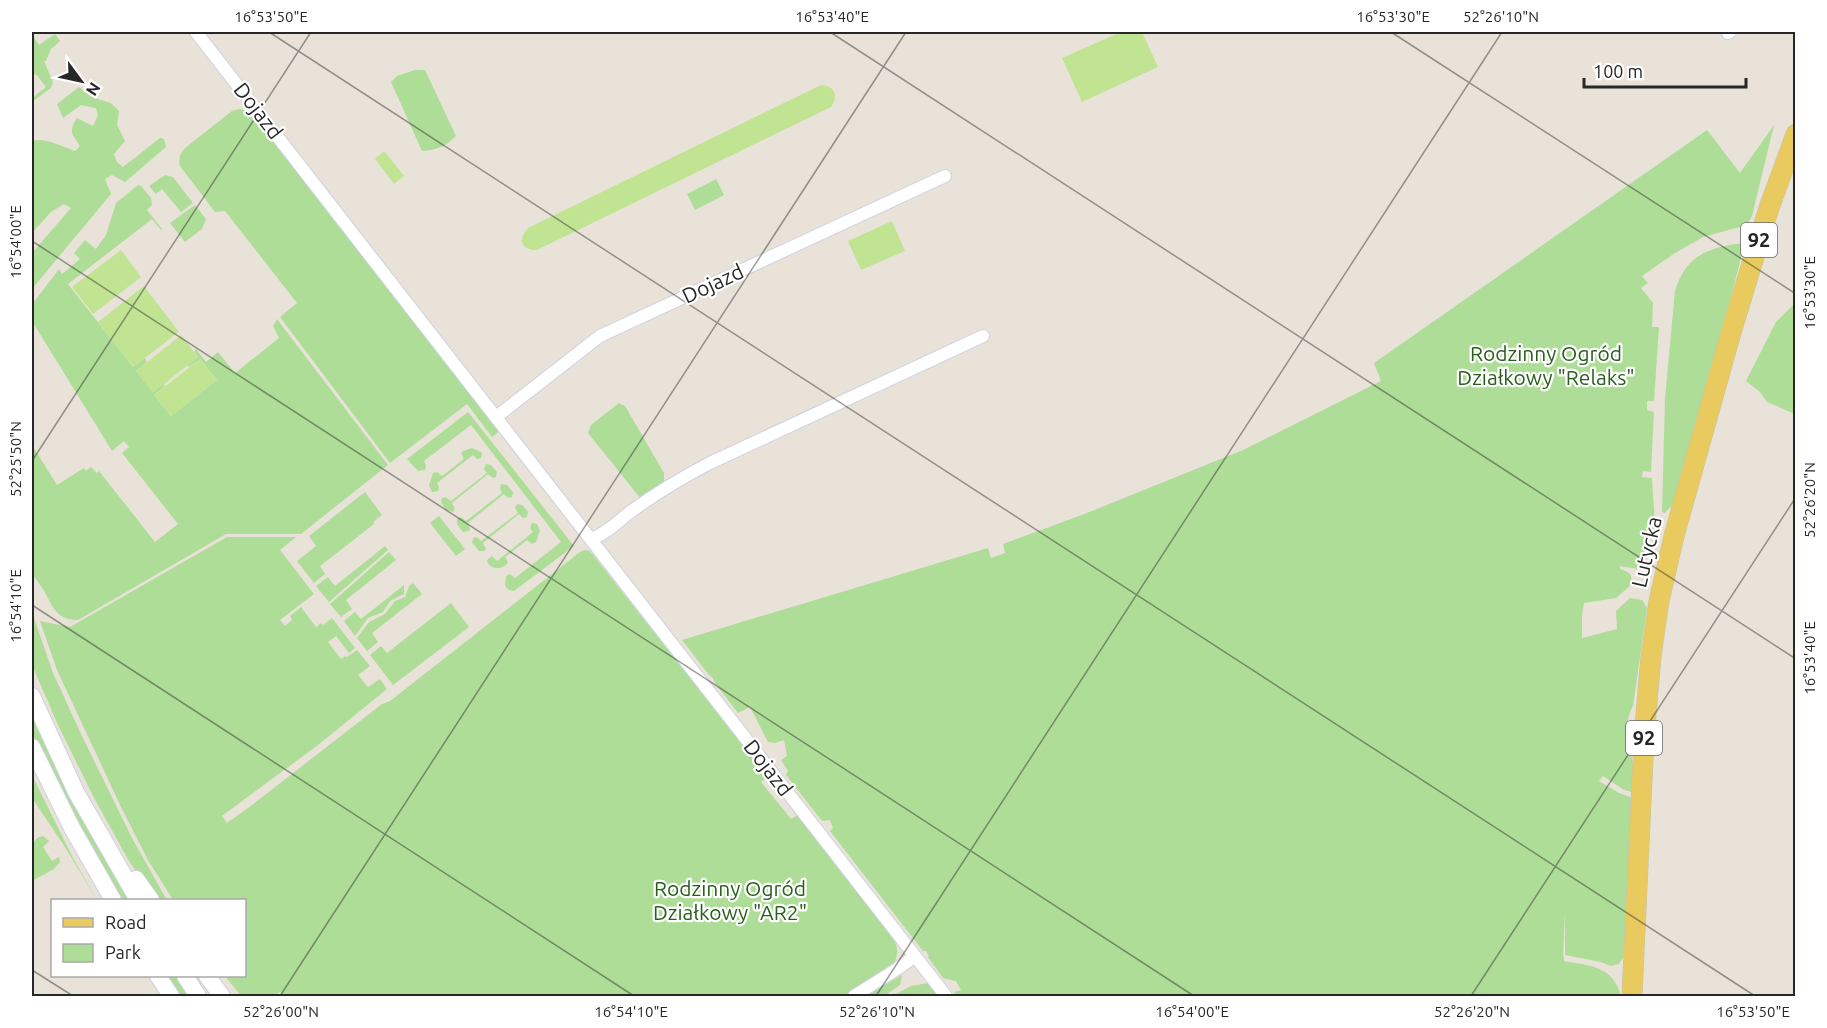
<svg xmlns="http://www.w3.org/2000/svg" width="1827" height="1028" font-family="Ubuntu,sans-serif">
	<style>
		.green { fill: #aedd97 }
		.pitch { fill: #c1e493 }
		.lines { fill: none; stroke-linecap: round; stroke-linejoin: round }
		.minor-casing { stroke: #ced1e0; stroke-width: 14 }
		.secondary-casing { stroke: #ced1e0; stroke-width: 18 }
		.primary-casing { stroke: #c3c3c3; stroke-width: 21 }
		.minor { stroke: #fff; stroke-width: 12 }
		.secondary { stroke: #fff; stroke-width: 16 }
		.primary { stroke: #e8ca5f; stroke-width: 20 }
		.ticks { fill: none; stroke: #272727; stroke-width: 1.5; stroke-opacity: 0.45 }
		.labels { text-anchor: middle; stroke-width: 4.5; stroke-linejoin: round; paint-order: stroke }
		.shield { fill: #fff; stroke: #686868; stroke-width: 1.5 }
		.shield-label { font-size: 20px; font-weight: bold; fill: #272727 }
		.street-label { font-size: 21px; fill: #272727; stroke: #fff }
		.park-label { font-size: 21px; fill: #295e1d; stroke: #fff }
		.neatline { fill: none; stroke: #272727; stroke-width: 2 }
		.ticks-label { font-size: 15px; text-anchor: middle; fill: #272727 }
	</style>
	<rect width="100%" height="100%" fill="#e9e2d9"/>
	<path class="green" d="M32,34l7,11 16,-11 5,7 -9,8 -5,12h-2l9,21 -2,6 -19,14v-4l14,-11 -10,-13 -4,3z
		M415,70h10l31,66c-10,10 -19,14 -34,15l-31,-69 6,-6z
		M79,87l13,10 19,6 8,8 -2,14 8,16 -11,13 3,8 6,5 37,-29 4,1 2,8 -41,35 -13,-7 -7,4 6,15 -79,95v-36l39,-45 -7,-4 -13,8 -19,21v-92c12,-4 31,6 43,10l5,-5c-8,-13 -12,-13 -3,-28l16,8 5,-11 -2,-7 -15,-3 -18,13 -6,-14z
		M239,109l12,3 249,319 -8,6 -25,-33 -77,59 -110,-146 17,-14 -72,-92 -10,1 -35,-46c-2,-7 0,-13 5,-18l47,-37z
		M1774,125l-22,91 -5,9 -44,12 -28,16 -33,23 6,7 -7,5 12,15 -1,24h7l-5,74h-7v9l7,2 -3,60 -8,-1 -1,6 10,1 3,49 -3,5 -13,37 -19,-3v3c10,3 12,5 12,15l-16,14 -32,5 -2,13v22l35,-9 -1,-18 14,-13 12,2 5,8 -14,98c-12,20 -1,41 0,62 1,8 -1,16 -1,24l-8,-2 -21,-14 -4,5 20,12 14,5 -8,148 -2,12 -4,6 -8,2 -10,-4 -36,-7v-43l-2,44 1,1v4c27,5 49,5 57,35h-663l-4,-4 7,-2 -5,-9 -13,-3 -15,-21 1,-1 -3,-5h-3l-93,-120 3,-3 -3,-8 -8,1 -36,-46 2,-4 -7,-11 6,-4 -3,-16 -9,3 -7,-1 -18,-35 -12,6 -23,-30 -2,-5 -4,-3 -27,-35 306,-92 3,10 14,-5 -2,-9 84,-31 156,-63 138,-69 -7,-18 333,-233 33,43z
		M165,175l8,2 20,26 -12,9 -19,-23 -6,5 -7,-8z
		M716,179l8,16 -29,15 -8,-16z
		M138,185l3,1 10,12 1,7 -5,5 15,19 -1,1 -9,-11 -84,65 65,83 12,-9 2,4 -11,9 17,21 11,-8 1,2 -11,9 17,21 46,-36 -17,-21 -11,8 -1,-2 10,-8 -4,-6 2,-2 10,13 12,-10 17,21 44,-35 -6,-12 4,-7 111,146 -87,69h-75l-148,86c-25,0 -26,-18 -37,-34 -3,-4 -6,-8 -9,-12v-129l25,40 27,-17 1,3 6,-4 6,6 2,-2 56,71 23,-18 -56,-71 7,-6 -5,-6 -12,10 -80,-130v-15l2,-4 25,-33 3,5 18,-15 -6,-6 11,-13 11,9 10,-14 10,-32z
		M195,205l11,14 -4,10 -17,13 -15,-19z
		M1745,243l-52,199 -20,62 -8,9 -3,-1 3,-114 10,-107c11,-37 35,-44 70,-48z
		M1795,303v111l-28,-12 -7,-10 -14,-11 30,-59z
		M619,403l6,3 39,67v9l-23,17 -53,-66 3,-8z
		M468,412l106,134 -60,45 -5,-1 -4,-4 1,-10 4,-2 5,4 46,-36 -90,-117 -47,36 2,5 -1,4 -7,1 -11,-12z
		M472,448l9,4 1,2 -1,4 -4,1 -4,-4 -36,28 2,4 -1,4 -6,1 -3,-7 4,-12 4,-1 5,4 22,-17 -3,-6 2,-2z
		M486,464l5,1 6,7 -1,5 -3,1 -5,-4 -36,29 3,6 -2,3 -7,-2 -4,-6 -1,-5 4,-2 6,4 36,-28 -3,-4z
		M501,484l6,1 6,7 -1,5 -4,1 -4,-4 -36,29 2,6 -1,2 -6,1 -6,-8v-5l4,-2 5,4 36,-28 -2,-5z
		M365,492l17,23 -9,7 1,2 -54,42 5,8 -11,9 -17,-22 19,-15 -7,-10z
		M517,504l5,1 6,7 -1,5 -4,1 -4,-4 -36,29 3,6 -2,2h-5l-7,-9 2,-5 4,1 3,3 37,-28 -3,-5z
		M439,516l26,33 -9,7 -26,-33z
		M532,523l5,1 3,6 -4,12 -4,2 -5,-4 -22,17 3,5c-4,7 -13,8 -19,3l-2,-4 2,-3 3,-2 5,5 36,-29 -3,-4z
		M227,537h69l-16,13 34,44 -34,26 5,6 7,-6 -2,-4 11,-9 15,20 5,-4 2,2 9,-7 23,30 -6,5 -13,-17 -8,6 13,17 4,-3 2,1 10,-7 13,16 -12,9 10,12 12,-8 7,10 -69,56 -96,71 5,7 25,-18 130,-101 8,-3 190,-149 5,-2 5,1 178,226 -7,5 30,37 7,-4 95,123c4,7 6,14 2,23 -4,10 -40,29 -51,35h-559l-5,-4 -6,4h-33l-16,-20h19v-76h-71l-25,-40 -27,-53 -64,-137 -17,-49 30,6z
		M385,546l3,4 -59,52 -13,-16 12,-9 7,9z
		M389,552l7,8 -50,40 6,9 -11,8 -11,-13z
		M413,583l9,11 -50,39 6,9 -11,9 -10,-13 12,-16 16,-8 10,-13 10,-4 4,-11z
		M404,585v9l-14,7 -7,11 -15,6 -13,18 -11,-15 11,-9 6,7z
		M451,603l18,24 -76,58 -23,-30 11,-9 6,7z
		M32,612l21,61 28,61 52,106 34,60h-12l-26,-39 -35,-63 -36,-73 -26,-60z
		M32,713l98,187h-9l-22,-37 -60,-113 -7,-18z
		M32,775l41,83 24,42 -34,-56 -31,-46z
		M43,836l6,5 -6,6 9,14 7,-4 1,5 -6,7 -22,12v-37l5,-6z
		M902,975l-2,10 -16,11h-18z
		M166,976h11l14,20h-12z
		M928,983l11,13h-47l19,-10z"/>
	<path class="pitch" d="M1121,32h21l16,35 -76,35 -20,-44z
		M821,85c14,1 18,11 10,22l-294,143c-17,0 -19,-11 -9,-22z
		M384,151l20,25 -10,8 -19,-25z
		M892,221l13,30 -44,19 -13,-29z
		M121,250l20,27 -48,37 -21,-27z
		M144,286l35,46 -46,35 -35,-45z
		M181,335l17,22 -45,36 -17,-22z
		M200,359l17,21 -46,36 -17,-21z"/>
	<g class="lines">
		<defs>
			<path id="minor" d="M196,32l750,964
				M1728,33l2,-1
				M496,417l104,-81 345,-160
				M591,539c16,-5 29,-20 42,-29 25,-18 50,-33 77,-47l273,-127
				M854,996l43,-27 17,-12"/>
			<path id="secondary" d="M32,696l44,96 62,108
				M32,747l40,81 41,72
				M136,879l15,21
				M158,976l13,20
				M185,976l13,20
				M207,976l15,20"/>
			<path id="primary" d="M1632,996l12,-259 7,-81 8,-55 15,-65 58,-207 37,-121 27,-74"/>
		</defs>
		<use href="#minor" class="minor-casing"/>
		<use href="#secondary" class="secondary-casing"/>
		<use href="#primary" class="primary-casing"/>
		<use href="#minor" class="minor"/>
		<use href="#secondary" class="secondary"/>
		<use href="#primary" class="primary"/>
	</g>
	<path class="ticks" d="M269,32l1486,964M830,32l966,627M1391,32l405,262M32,241l1162,755M32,461l279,-429M32,605l602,391M32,970l41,26M280,996l626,-964M876,996l626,-964M1471,996l325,-499"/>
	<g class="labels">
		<g class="shield">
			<rect x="1741" y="223" width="36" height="34" rx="4.5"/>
			<rect x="1626" y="721" width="36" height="34" rx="4.5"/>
		</g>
		<g class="shield-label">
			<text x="1759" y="247">92</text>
			<text x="1644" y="745">92</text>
		</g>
		<g class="street-label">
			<text transform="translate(258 111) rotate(52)" y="7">Dojazd</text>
			<text transform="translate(713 284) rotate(-25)" y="7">Dojazd</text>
			<text transform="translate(1647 552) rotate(-77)" y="7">Lutycka</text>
			<text transform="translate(768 768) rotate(52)" y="7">Dojazd</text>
		</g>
		<g class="park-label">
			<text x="1546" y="361">Rodzinny Ogród<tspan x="1546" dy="24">Działkowy "Relaks"</tspan></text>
			<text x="730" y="896">Rodzinny Ogród<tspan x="730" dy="24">Działkowy "AR2"</tspan></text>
		</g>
	</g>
	<rect width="1827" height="1028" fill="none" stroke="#ffffff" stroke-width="66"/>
	<rect x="51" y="899" width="195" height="78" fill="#ffffff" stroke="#a9a9a9" stroke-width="1.5"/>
	<rect x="63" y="918" width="30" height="9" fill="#e8ca5f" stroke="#a9a9a9" stroke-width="1.5"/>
	<text x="105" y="929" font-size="18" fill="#272727">Road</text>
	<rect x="63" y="944" width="30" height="18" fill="#aedd97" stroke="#a9a9a9" stroke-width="1.5"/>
	<text x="105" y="959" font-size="18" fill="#272727">Park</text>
	<g transform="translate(81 81) rotate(123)" stroke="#ffffff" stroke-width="4.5" paint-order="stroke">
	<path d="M0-4.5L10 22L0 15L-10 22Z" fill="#272727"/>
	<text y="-9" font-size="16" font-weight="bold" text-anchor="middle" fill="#272727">N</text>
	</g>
	<path d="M1584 78v9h162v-9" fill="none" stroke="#272727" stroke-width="3"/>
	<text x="1593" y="78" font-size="18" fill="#272727" stroke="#ffffff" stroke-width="4.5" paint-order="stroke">100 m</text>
	<rect x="33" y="33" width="1761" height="962" class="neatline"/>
	<g class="ticks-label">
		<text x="271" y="22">16°53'50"E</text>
		<text x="832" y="22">16°53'40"E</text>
		<text x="1393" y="22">16°53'30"E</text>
		<text x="1501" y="22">52°26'10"N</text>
		<text transform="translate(16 242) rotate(-90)" y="5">16°54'00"E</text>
		<text transform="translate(1810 293) rotate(-90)" y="5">16°53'30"E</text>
		<text transform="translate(16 459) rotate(-90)" y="5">52°25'50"N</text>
		<text transform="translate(1810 500) rotate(-90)" y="5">52°26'20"N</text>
		<text transform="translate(16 606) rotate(-90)" y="5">16°54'10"E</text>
		<text transform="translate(1810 658) rotate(-90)" y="5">16°53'40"E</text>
		<text x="281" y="1017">52°26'00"N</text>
		<text x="631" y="1017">16°54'10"E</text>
		<text x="877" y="1017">52°26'10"N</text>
		<text x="1192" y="1017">16°54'00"E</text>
		<text x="1472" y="1017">52°26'20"N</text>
		<text x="1753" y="1017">16°53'50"E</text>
	</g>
</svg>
